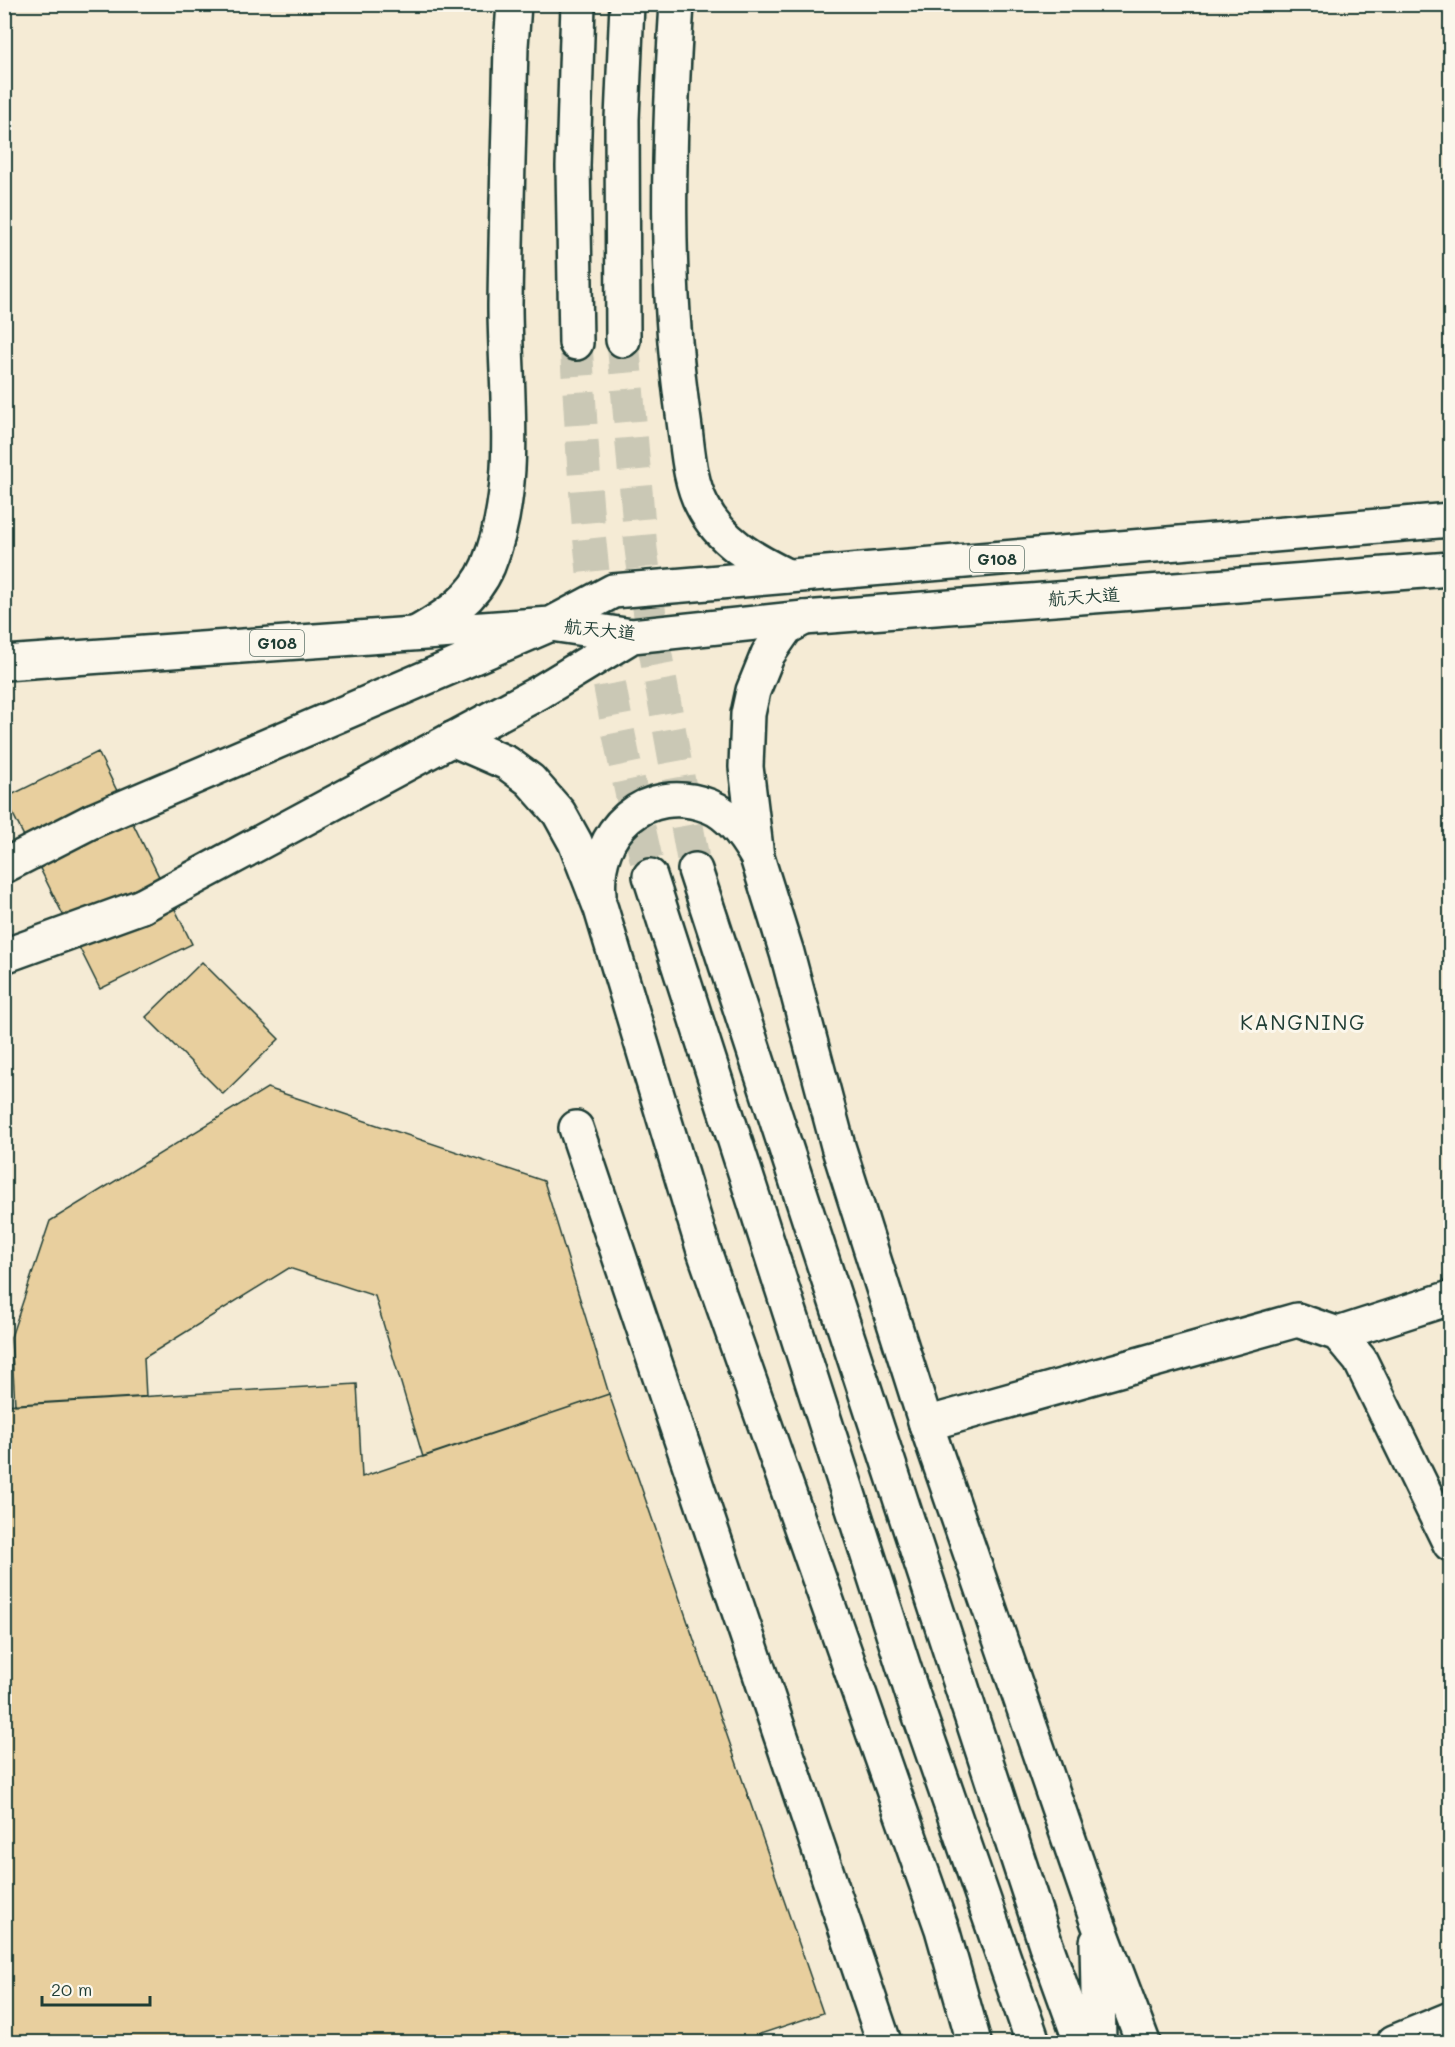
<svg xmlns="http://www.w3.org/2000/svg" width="1455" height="2047" font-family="Mali,'LXGW WenKai TC',sans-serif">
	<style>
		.building { fill: #e8cf9e; stroke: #1f3d34; stroke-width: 1.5 }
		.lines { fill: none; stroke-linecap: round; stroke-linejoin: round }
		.secondary-tunnel { stroke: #cac8b5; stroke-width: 33; stroke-dasharray: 33 16; stroke-linecap: butt }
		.minor-casing { stroke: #1f3d34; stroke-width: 38 }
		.tertiary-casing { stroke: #1f3d34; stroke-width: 38 }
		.secondary-casing { stroke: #1f3d34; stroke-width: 38 }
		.trunk-casing { stroke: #1f3d34; stroke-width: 38 }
		.motorway-casing { stroke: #1f3d34; stroke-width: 38 }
		.minor { stroke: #fbf7ec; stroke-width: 33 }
		.tertiary { stroke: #fbf7ec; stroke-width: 33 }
		.secondary { stroke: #fbf7ec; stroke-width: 33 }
		.trunk { stroke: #fbf7ec; stroke-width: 33 }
		.motorway { stroke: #fbf7ec; stroke-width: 33 }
		.labels { text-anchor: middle; stroke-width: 6; stroke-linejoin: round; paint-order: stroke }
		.shield { fill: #fbf7ec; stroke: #61756b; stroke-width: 1.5 }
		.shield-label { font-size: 16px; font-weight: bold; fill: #1f3d34 }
		.street-label { font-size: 18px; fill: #1f3d34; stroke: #fbf7ec }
		.quarter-label { font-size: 21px; letter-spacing: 1.5px; fill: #1f3d34; stroke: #fbf7ec }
	</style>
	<rect width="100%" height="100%" fill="#f5ebd5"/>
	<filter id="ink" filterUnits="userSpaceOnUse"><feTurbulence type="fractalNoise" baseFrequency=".0167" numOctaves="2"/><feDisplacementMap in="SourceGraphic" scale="12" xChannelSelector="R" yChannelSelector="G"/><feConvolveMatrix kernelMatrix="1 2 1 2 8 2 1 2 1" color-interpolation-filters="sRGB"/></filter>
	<g filter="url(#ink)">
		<path class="building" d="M98,752l94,192 -92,45 -95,-191z
			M202,962l77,77 -56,55 -77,-77z
			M267,1088l277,93 65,213 -186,63 -48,-161 -86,-28 -145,90 2,39 -131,8 -4,-68 39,-116z
			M357,1384l5,93 247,-83 214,619 -87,29h-732v-637z"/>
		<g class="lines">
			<path class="secondary-tunnel" d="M623,340l18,209 13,96 41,225
				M576,343c6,94 10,189 24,282 12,85 31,168 50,251"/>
			<defs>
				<path id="minor" d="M576,1128l308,914
					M1338,1334l112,-36
					M926,1424l371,-104 41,14 22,26 90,184
					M1394,2042l56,-23"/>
				<path id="tertiary" d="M677,4c-9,139 -13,280 7,417 4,28 5,59 18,84 18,36 50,54 85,71
					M804,618l-18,10 -18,26 -15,37 -5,23 -2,53 11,90 30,96 51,193 88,278 170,494 47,124
					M417,633c29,-17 57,-34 71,-67 33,-81 17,-176 17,-261 1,-86 4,-173 6,-259l3,-42
					M452,739l55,24 23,17 29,33 16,29 26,67 103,342 238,678 32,113
					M599,895c-6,-64 47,-113 110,-89 21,8 36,30 47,49
					M1097,1942l2,100"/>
				<path id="secondary" d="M623,340l-1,-221 5,-115
					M576,343l-3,-177 5,-162
					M695,870l351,1075 35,97
					M650,876l263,820 120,346"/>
				<path id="trunk" d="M4,663l547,-39 81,12 172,-18 646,-49
					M92,821l459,-197 62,-33 837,-71
					M142,906l398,-214 92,-56"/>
				<path id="motorway" d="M4,866l88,-45
					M4,956l138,-50"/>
			</defs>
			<use href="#minor" class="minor-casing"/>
			<use href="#tertiary" class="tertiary-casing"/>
			<use href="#secondary" class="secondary-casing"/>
			<use href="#trunk" class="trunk-casing"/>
			<use href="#motorway" class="motorway-casing"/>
			<use href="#minor" class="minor"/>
			<use href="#tertiary" class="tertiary"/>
			<use href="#secondary" class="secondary"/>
			<use href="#trunk" class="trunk"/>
			<use href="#motorway" class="motorway"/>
		</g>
	</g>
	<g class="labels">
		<g class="shield">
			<rect x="970" y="546" width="54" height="26" rx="4.5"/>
			<rect x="250" y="630" width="54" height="26" rx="4.5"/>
		</g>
		<g class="shield-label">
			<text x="997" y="565">G108</text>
			<text x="277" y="649">G108</text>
		</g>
		<g class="street-label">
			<text transform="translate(1084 597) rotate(-4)" y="6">航天大道</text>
			<text transform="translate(600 630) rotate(6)" y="6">航天大道</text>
		</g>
		<g class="quarter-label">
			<text x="1303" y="1030">KANGNING</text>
		</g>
	</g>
	<rect width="1455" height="2047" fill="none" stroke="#fbf7ec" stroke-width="24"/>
	<rect x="12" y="12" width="1431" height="2023" fill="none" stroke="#1f3d34" stroke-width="2" filter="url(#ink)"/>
	<path d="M42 1996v9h108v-9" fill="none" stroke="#1f3d34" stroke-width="3"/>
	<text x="51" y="1996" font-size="18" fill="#1f3d34" stroke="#fbf7ec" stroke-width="4.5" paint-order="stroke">20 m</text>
</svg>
